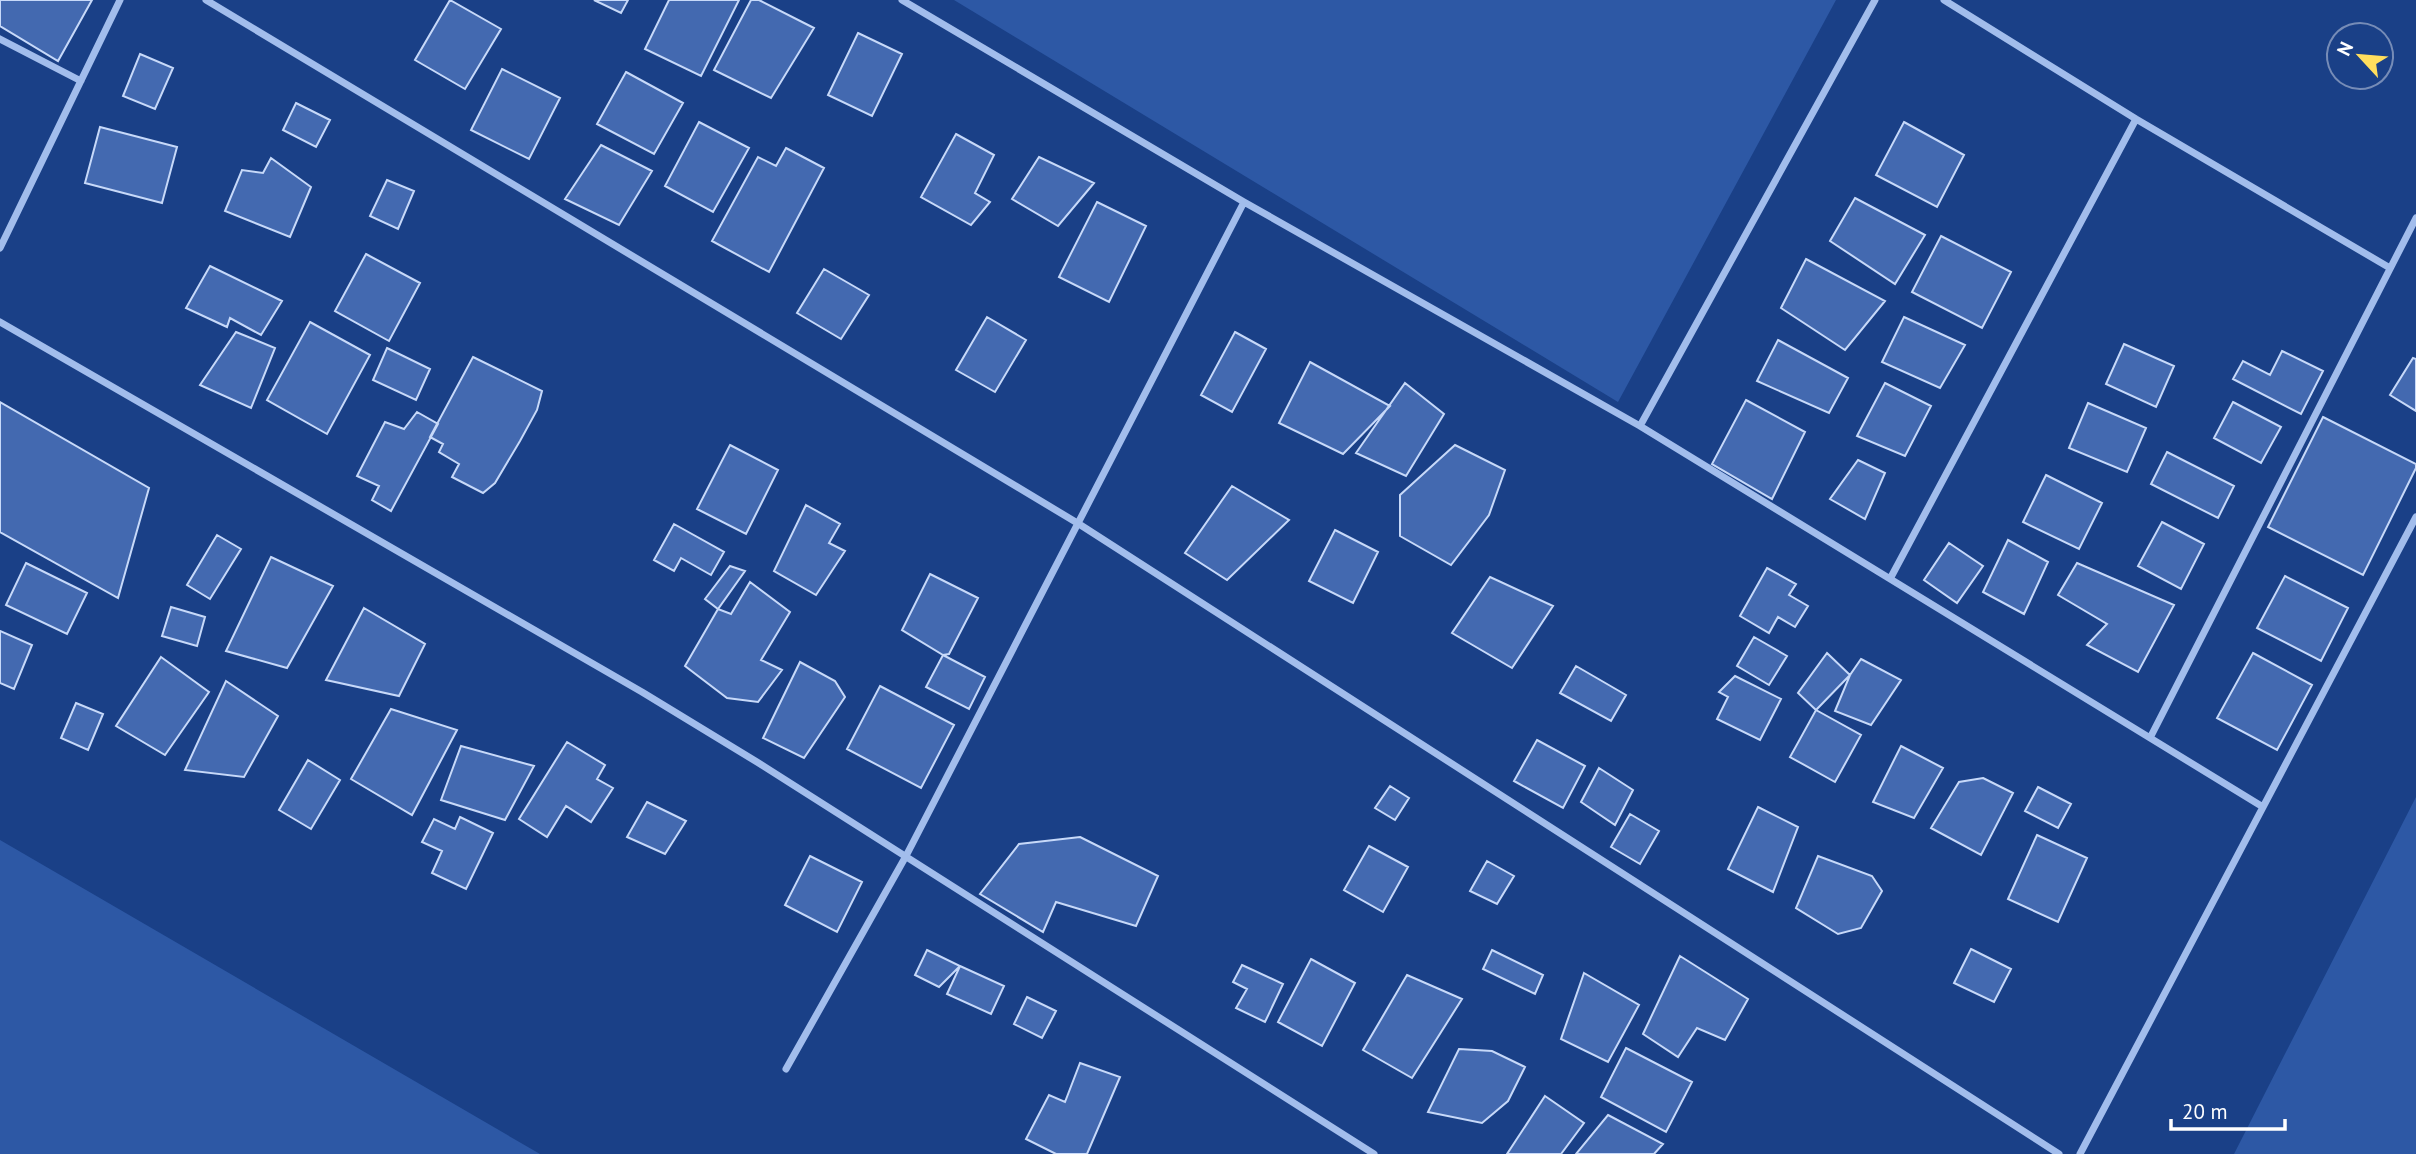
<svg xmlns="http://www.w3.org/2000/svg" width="2416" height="1154" font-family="'PT Sans',sans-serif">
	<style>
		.green { fill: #2d58a5 }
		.building { fill: #4369b0; stroke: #c7d9f9; stroke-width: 2 }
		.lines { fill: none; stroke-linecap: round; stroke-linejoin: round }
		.minor { stroke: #a2bdec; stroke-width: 7 }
	</style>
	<rect width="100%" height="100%" fill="#1a4087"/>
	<path class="green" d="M954,0h882l-218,402z
		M2416,797v357h-182z
		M0,840l540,314h-540z"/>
	<path class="building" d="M0,0h92l-34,61 -58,-35z
		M450,0l51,29 -36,60 -50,-29z
		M594,0h34l-7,13z
		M669,0h70l-38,76 -56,-27z
		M751,0h8l55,28 -43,70 -57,-28z
		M858,33l44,21 -30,62 -44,-21z
		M140,54l33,14 -18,41 -32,-13z
		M502,69l58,29 -31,61 -58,-29z
		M626,72l57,31 -29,51 -57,-30z
		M296,103l34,17 -14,27 -33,-17z
		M699,122l50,26 -36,64 -48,-26z
		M1904,122l60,33 -27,52 -61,-32z
		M100,127l77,20 -15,56 -77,-20z
		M956,134l38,21 -19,38 15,9 -19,23 -50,-28z
		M601,145l51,26 -33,54 -54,-26z
		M786,148l38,20 -55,104 -57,-31 46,-84 18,9z
		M1039,157l55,26 -36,43 -46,-27z
		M271,158l40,29 -21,50 -65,-26 17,-41 21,3z
		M387,180l27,11 -16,38 -28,-13z
		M1855,198l70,37 -30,49 -65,-43z
		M1097,202l49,24 -37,76 -50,-25z
		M1941,236l70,36 -29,56 -70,-36z
		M366,254l54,29 -31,58 -54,-30z
		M1806,259l79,42 -40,49 -64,-42z
		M210,266l72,35 -21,34 -31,-17 -3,9 -41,-19z
		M824,269l45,26 -28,44 -44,-26z
		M987,317l39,23 -31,52 -39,-22z
		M1904,317l61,28 -25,43 -58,-26z
		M310,322l60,33 -43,79 -60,-34z
		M236,332l39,16 -24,60 -51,-23z
		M1235,332l31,17 -34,63 -31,-17z
		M1778,340l70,38 -19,35 -72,-32z
		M2124,344l50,22 -18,41 -50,-23z
		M387,348l43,21 -14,31 -43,-20z
		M2282,351l41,20 -22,43 -68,-35 10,-18 27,14z
		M473,357l69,34 -5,19 -17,31 -25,42 -12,10 -31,-16 7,-13 -20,-12 4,-8 -13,-7z
		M2413,358l3,1v52l-26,-16z
		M1310,362l80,44 -47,48 -64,-31z
		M1405,383l39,31 -38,62 -50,-23z
		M1885,383l46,23 -26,50 -48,-20z
		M1746,400l59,32 -33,67 -60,-35z
		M0,402l149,86 -31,110 -118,-66z
		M2233,402l48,25 -20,36 -47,-25z
		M2088,403l58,25 -19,44 -58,-24z
		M417,412l21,12 -47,87 -19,-11 7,-14 -22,-10 28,-54 19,7z
		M2323,417l93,47v4l-53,107 -95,-48z
		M730,445l48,25 -32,64 -49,-25z
		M1455,445l50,25 -16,45 -38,50 -51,-29v-41z
		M2167,452l67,34 -16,32 -67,-34z
		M1858,460l27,13 -20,46 -35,-20z
		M2046,475l56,28 -23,46 -56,-27z
		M1232,486l57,34 -62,60 -42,-27z
		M806,505l34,19 -11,19 16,8 -29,44 -42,-24z
		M2162,522l42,22 -23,45 -43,-23z
		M674,524l50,28 -13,23 -30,-17 -7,13 -20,-11z
		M1335,530l43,22 -25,51 -44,-22z
		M217,535l24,14 -31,50 -23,-14z
		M2008,540l40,22 -24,52 -41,-22z
		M1949,543l34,23 -26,37 -33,-23z
		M271,557l62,29 -46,82 -61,-17z
		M26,563l61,30 -20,41 -61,-29z
		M2077,563l97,42 -36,67 -51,-27 20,-21 -49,-29z
		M730,566l15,5 -27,38 -13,-10z
		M1767,568l29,16 -7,11 19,11 -13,21 -17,-10 -9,16 -29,-17z
		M930,574l48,24 -29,56 -6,1 -41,-25z
		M2285,576l63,32 -27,53 -64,-33z
		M1490,577l63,29 -41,62 -60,-35z
		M750,582l40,30 -29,48 21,10 -24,32 -31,-4 -42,-32 33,-57 13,5z
		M171,607l34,10 -8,29 -35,-10z
		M364,608l61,36 -26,52 -73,-16z
		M0,631l32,14 -18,44 -14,-6z
		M1754,637l33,19 -18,29 -32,-19z
		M1827,653l23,22 -34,35 -18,-17z
		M2253,653l59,32 -35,65 -60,-32z
		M943,655l42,22 -16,32 -43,-22z
		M161,657l48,35 -44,63 -49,-29z
		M1861,659l40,21 -30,45 -36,-14 15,-36z
		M800,662l35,19 10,16 -41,61 -41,-20z
		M1576,666l50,29 -15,26 -51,-28z
		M1735,676l46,23 -21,41 -43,-21 11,-22 -9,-5z
		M226,681l52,35 -34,61 -59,-7z
		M880,686l74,39 -33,63 -74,-39z
		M76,703l27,11 -15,36 -27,-12z
		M391,709l66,21 -45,85 -61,-36z
		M1816,710l45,25 -26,47 -45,-25z
		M1537,740l48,26 -22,42 -49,-27z
		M567,742l38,23 -8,14 16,9 -22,34 -25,-16 -19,31 -28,-18z
		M461,746l73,20 -29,54 -64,-20z
		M1901,746l42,22 -29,50 -41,-16z
		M308,760l32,20 -29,49 -32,-19z
		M1599,768l34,22 -18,35 -34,-23z
		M1983,778l30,15 -32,62 -50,-27 28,-46z
		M1390,786l19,12 -14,22 -20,-12z
		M2038,787l33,17 -13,24 -33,-17z
		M647,802l39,19 -21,33 -38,-17z
		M1758,807l40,20 -25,65 -45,-23z
		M1630,814l29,17 -19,33 -29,-17z
		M460,817l33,16 -27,56 -34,-16 10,-22 -20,-9 12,-23 21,10z
		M2037,835l50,23 -29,64 -50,-23z
		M1080,837l78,39 -22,50 -80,-24 -13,30 -63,-38 39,-50z
		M1369,846l39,21 -25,45 -39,-22z
		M810,856l52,26 -25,50 -52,-27z
		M1818,856l54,20 10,15 -21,37 -23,6 -42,-26z
		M1487,861l27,15 -17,28 -27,-13z
		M1971,949l40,20 -17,33 -40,-19z
		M927,950l33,16 -21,21 -24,-12z
		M1492,950l51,25 -8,19 -52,-25z
		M1680,956l68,43 -23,41 -28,-12 -19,29 -35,-23z
		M1311,959l44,24 -33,63 -44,-24z
		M1242,965l41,19 -18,38 -29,-14 11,-19 -14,-7z
		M960,966l44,20 -13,28 -44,-20z
		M1584,973l55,32 -31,57 -47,-23z
		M1407,975l55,24 -50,79 -49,-28z
		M1027,997l29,14 -14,27 -28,-14z
		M1626,1048l66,34 -26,50 -65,-35z
		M1459,1049l33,2 33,16 -17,34 -26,22 -54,-11z
		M1080,1063l40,14 -33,77h-31l-30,-15 23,-44 16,7z
		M1545,1096l39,27 -23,31h-54z
		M1608,1115l55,29 -9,10h-78z"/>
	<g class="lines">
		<path class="minor" d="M206,0l873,524 980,630
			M902,0l342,202 396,224 623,381
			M1944,0l192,119 254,149
			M0,39l81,42
			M0,248l120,-248
			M0,322l642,370 115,70 617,392
			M1640,426l235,-426
			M1890,579l246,-460
			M2150,738l266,-520
			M786,1069l120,-213 338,-654
			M2080,1154l336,-637"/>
	</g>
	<g transform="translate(2360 56) rotate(296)"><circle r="33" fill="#1a4087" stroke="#768cb7" stroke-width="2"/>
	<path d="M0-5L12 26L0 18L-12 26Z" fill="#ffde5d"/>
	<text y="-10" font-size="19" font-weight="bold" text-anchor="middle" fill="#ffffff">N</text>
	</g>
	<path d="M2171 1119v10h114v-10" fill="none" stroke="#ffffff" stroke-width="3.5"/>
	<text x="2182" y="1119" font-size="21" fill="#ffffff" stroke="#1a4087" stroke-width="5" paint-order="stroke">20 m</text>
</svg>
